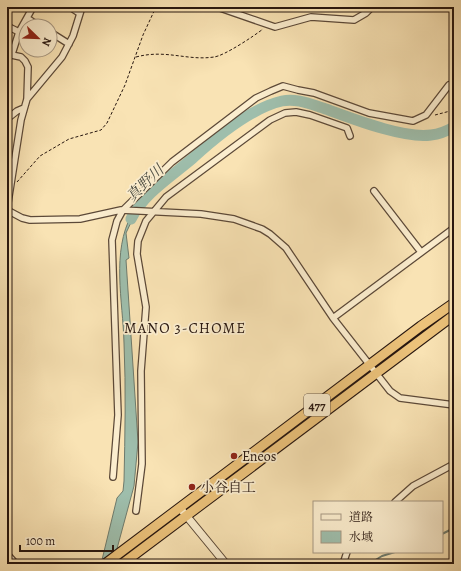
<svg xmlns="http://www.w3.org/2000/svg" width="461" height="571" font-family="Alegreya,'Noto Serif JP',serif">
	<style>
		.water { fill: #9ebeac; stroke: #6e7b6d }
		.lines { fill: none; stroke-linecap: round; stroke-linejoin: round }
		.stream { stroke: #6e7b6d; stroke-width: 2 }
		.river { stroke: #9ebeac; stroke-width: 11 }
		.minor-casing { stroke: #5c4938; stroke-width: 8 }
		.tertiary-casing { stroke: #5c4938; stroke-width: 9 }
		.trunk-casing { stroke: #27160f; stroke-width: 11 }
		.path { stroke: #27160f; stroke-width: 1; stroke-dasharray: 3 2; stroke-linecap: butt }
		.minor { stroke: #fbedce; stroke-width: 5.5 }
		.tertiary { stroke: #fbedce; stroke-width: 7 }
		.trunk { stroke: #ecc27a; stroke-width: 9 }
		.poi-dot { fill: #8f2418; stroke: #fbedce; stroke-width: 1.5 }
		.labels { text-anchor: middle; stroke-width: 3.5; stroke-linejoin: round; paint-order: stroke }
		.shield { fill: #fbedce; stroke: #675648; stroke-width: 1 }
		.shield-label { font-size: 13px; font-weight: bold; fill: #27160f }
		.poi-label { font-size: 14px; fill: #27160f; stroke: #fbedce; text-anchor: start }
		.water-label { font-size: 15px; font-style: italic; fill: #515146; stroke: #fbedce }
		.neighbourhood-label { font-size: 15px; letter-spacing: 1px; fill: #27160f; stroke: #fbedce }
	</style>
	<rect width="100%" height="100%" fill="#f9e3b4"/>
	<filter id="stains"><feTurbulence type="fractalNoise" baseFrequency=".005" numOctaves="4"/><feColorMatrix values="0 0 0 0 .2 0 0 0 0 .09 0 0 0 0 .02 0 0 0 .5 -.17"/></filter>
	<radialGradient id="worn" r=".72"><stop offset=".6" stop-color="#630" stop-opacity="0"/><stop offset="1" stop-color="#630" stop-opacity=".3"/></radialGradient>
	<path class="water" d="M132,214h3l-9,19 3,25 -3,2 12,182 -4,44 -19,70 -14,8 16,-66 6,-7 1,-10c1,-46 2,-92 0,-138 -1,-42 -13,-91 8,-129z"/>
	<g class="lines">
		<path class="stream" d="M442,534l12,-6
			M369,564l13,-8 13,-4"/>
		<path class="river" d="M131,219c12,-25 41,-43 62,-61 23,-21 58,-50 89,-57 14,-3 28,3 41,7 28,10 80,31 108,27 9,-1 16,-4 23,-8"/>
		<defs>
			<path id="minor" d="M70,7l9,6
				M217,7l58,20 36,-10 43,3 12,-7 6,-6
				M27,18l12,8
				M7,26l12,6
				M50,32l19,12
				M7,54l14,3 4,4 3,6 -1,32 -6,21 -14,89
				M12,54l7,-22 14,-25
				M27,99l35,-42 11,-21 9,-29
				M7,119l10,-8 7,-3
				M374,191l47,61
				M7,210l15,8 8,2 50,-1 41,-9 80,4 33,5 28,10 8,5 16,14 47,70 57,73 10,7 54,7
				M333,318l121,-90
				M113,477l5,-62 -6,-175 5,-19 6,-11 49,-48 84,-64 15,-7 12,-5 15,4 16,3 55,20 44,8 13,-6 23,-30
				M395,502l18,-16 41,-22
				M136,511l6,-47 -1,-93 5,-64 -9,-53 1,-13 8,-20 20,-24 104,-77 15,-7 11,-1 14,3 37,13 3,8
				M7,554l9,10
				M343,564l4,-12"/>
			<path id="tertiary" d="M180,508l46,56"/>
			<path id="trunk" d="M105,564l316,-238 33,-23
				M122,564l332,-249"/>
		</defs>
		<use href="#minor" class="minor-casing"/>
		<use href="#tertiary" class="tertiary-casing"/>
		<use href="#trunk" class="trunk-casing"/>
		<path class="path" d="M136,57c30,-8 51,4 78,0 10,-1 40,-21 49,-28
			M435,115l19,-5
			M17,182l23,-26 29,-17 32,-9 6,-7 18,-38 18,-50 13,-28"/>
		<use href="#minor" class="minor"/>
		<use href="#tertiary" class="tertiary"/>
		<use href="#trunk" class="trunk"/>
	</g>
	<g class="poi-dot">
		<circle cx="234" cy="456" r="4"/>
		<circle cx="192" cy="487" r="4"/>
	</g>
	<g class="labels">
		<rect class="shield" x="304" y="394" width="26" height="22" rx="3"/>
		<g class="shield-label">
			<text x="317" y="410">477</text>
		</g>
		<g class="poi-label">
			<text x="242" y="461">Eneos</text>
			<text x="200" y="492">小谷自工</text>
		</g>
		<g class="water-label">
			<text transform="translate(145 183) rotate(-44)" y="5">真野川</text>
		</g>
		<g class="neighbourhood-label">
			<text x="185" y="333">MANO 3-CHOME</text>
		</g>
	</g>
	<rect width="461" height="571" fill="none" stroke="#f9e3b4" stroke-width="24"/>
	<rect x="8" y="8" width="445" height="555" fill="none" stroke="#27160f" stroke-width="2"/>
	<rect x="12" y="12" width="437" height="547" fill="none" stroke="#27160f"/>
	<rect x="313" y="501" width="130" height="52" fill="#fbedce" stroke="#a69782"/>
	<rect x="321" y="514" width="20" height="6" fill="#fbedce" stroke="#a69782"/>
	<text x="349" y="521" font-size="12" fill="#27160f">道路</text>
	<rect x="321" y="531" width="20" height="12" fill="#9ebeac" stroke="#a69782"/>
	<text x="349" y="541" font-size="12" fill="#27160f">水域</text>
	<g transform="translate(38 38) rotate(113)"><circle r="19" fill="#fbedce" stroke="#a69782"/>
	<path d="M0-3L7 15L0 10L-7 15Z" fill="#8f2418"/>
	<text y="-6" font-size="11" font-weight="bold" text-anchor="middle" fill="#27160f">N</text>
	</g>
	<path d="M20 545v6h93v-6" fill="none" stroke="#27160f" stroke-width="2"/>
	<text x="26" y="545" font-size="12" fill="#27160f" stroke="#fbedce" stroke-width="3" paint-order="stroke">100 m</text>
	<rect width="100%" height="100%" filter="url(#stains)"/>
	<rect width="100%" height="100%" fill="url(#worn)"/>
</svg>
